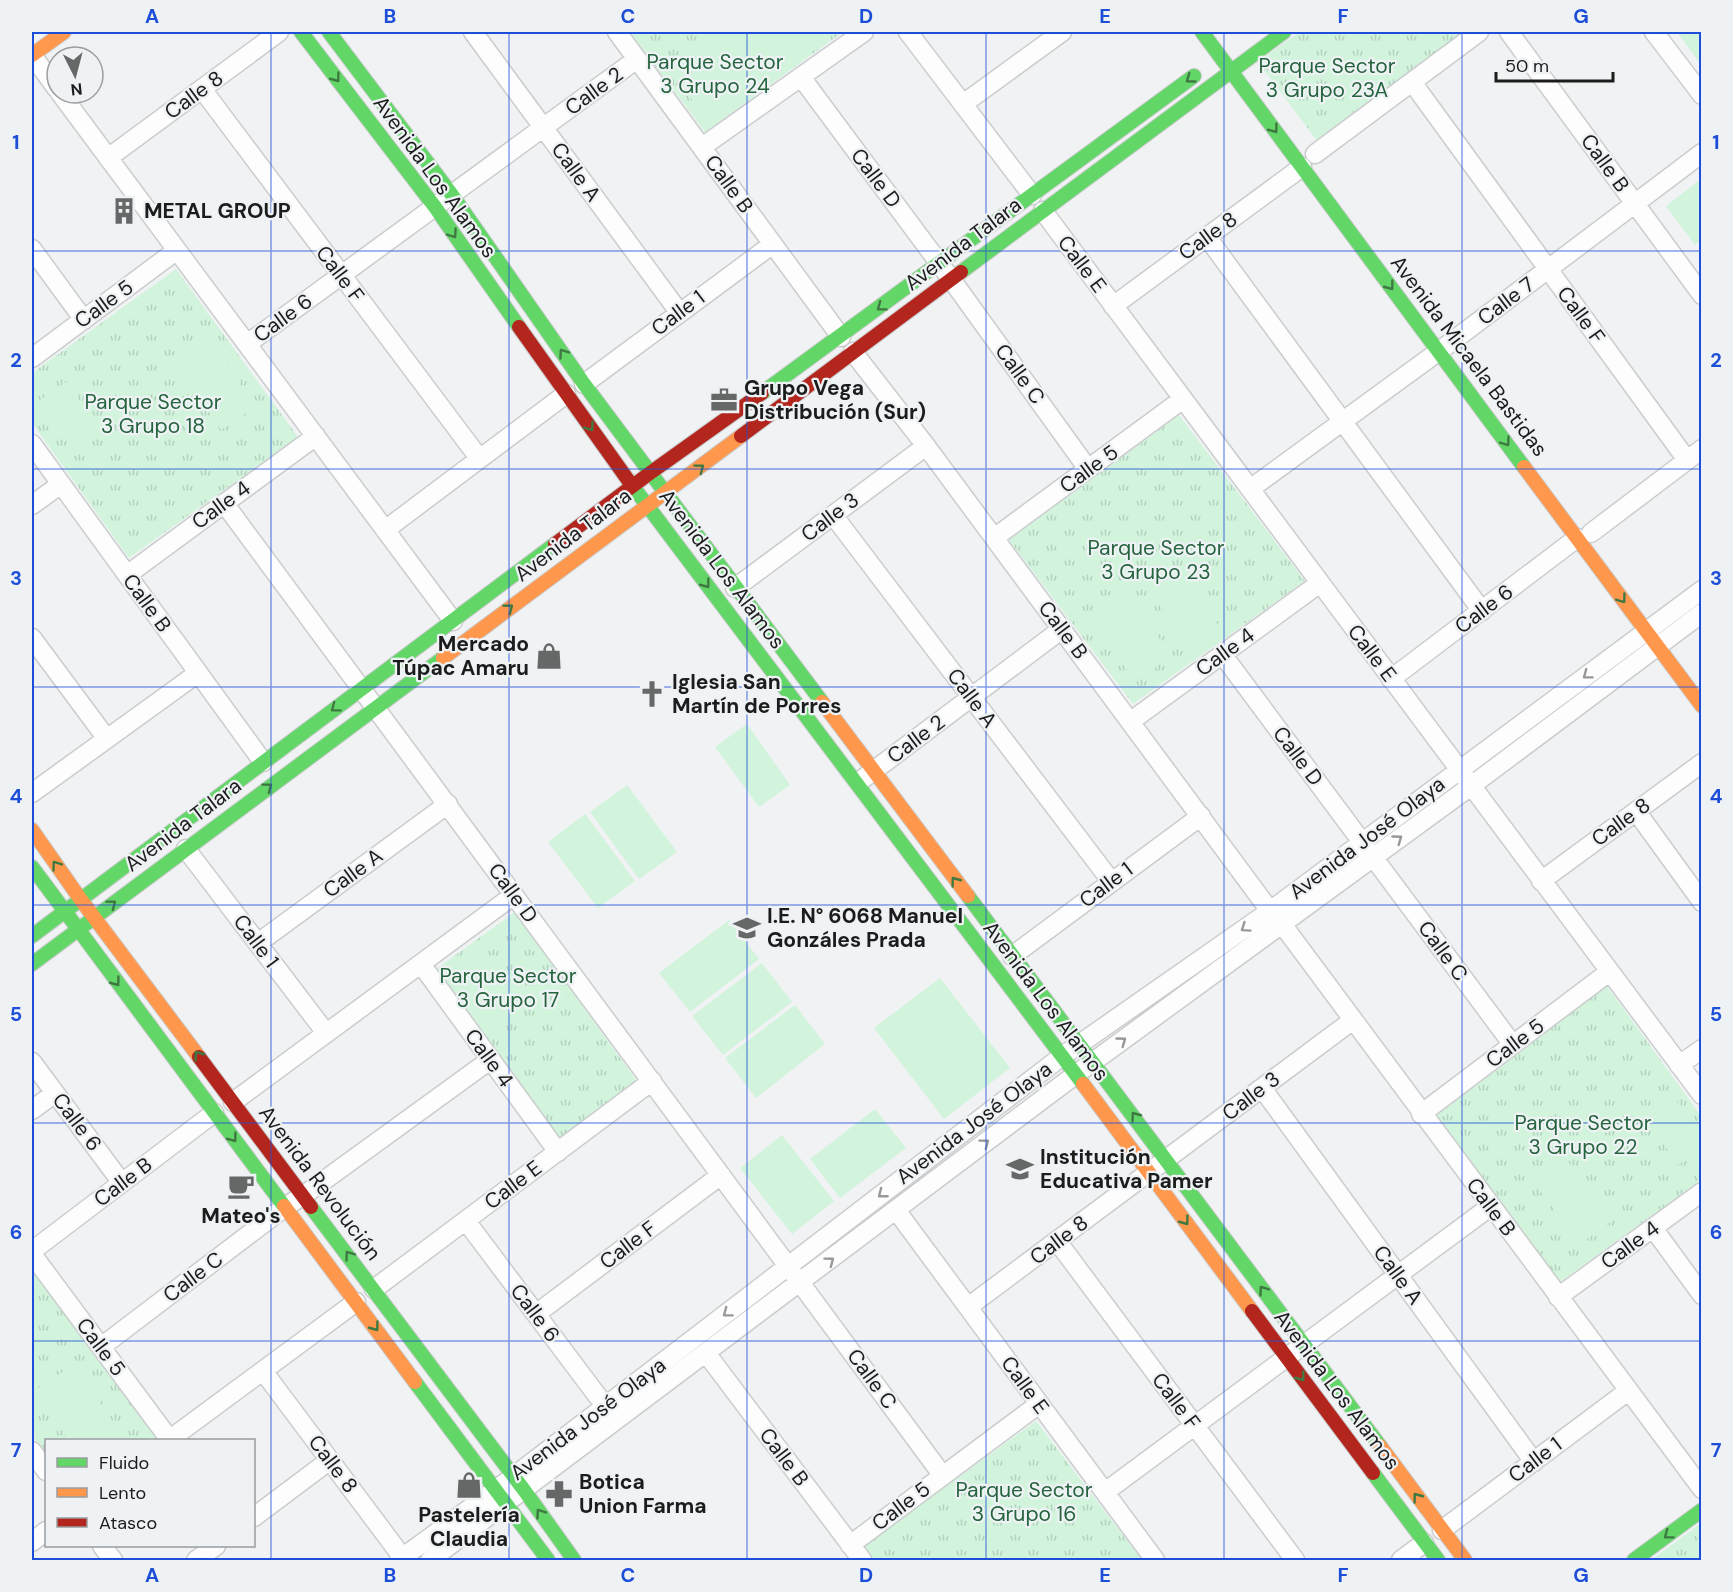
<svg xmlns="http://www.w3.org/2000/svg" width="1733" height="1592" font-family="'DM Sans',sans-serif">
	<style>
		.grass { fill: url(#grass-tufts) }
		.pitch { fill: #d2f4dd }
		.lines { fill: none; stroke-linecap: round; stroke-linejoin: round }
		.street-casing { stroke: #cbcccd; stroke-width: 21 }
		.fast-casing { stroke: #cbcccd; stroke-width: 16 }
		.slow-casing { stroke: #cbcccd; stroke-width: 16 }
		.jam-casing { stroke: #cbcccd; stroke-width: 16 }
		.street { stroke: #fdfdfd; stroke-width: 18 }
		.fast { stroke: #63d668; stroke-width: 14 }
		.slow { stroke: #ff974d; stroke-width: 14 }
		.jam { stroke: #b3261e; stroke-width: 14 }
		.oneway { stroke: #3f7942 }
		.oneway2 { stroke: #979898 }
		.grid { fill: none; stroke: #1d4ed8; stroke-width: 1.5; stroke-opacity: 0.55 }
		.labels { text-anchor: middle; stroke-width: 4.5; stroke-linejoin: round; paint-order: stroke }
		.park-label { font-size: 21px; fill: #25643e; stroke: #eff2f4 }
		.street-label { font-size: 21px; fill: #1b1c1c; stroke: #eff2f4 }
		.poi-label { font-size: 21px; font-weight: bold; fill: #1b1c1c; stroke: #eff2f4; text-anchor: start }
		.neatline { fill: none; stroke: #1d4ed8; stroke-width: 2 }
		.grid-label { font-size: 20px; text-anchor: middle; font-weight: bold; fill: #1d4ed8 }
	</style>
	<defs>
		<pattern id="grass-tufts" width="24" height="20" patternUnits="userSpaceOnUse" patternTransform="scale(1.5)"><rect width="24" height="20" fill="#d2f4dd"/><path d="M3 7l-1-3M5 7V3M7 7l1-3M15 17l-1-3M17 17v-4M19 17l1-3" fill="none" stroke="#b4d1bd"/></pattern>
	</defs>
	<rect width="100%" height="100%" fill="#f0f2f3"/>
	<path class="grass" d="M630,32h213l-138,100z
		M1299,32h168l-149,110 -60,-80z
		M176,269l122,168 -169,121 -97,-135v-50z
		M1179,415l126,166 -172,123 -124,-164z
		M515,912l121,168 -78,59 -126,-167z
		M1607,986l94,130v64l-141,102 -125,-167z
		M32,1268l128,167 -7,5h-107v14l-14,-19z
		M1036,1421l106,139h-270l-10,-13z
		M1701,1523v37h-50z"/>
	<path class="pitch" d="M711,32h92l10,14 -106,75 -41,-58z
		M1677,32h24v33z
		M1701,179v61l-6,5 -29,-39z
		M211,341l44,66 -34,23 -44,-66z
		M66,382l34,48 -26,18 -34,-48z
		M1180,573l40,55 -30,20 -39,-54z
		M1129,598l43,57 -36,27 -43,-57z
		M747,724l43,61 -31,22 -44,-60z
		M627,785l50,67 -38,27 -49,-67z
		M585,814l50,67 -37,27 -50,-66z
		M729,920l30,39 -69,53 -31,-39z
		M473,952l43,57 -33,24 -42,-57z
		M762,963l30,39 -69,53 -31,-39z
		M940,978l70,90 -66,51 -70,-91z
		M795,1005l30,39 -69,54 -31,-40z
		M1672,1094l29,43v12l-23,16 -35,-51z
		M875,1109l31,39 -66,50 -30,-39z
		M782,1135l52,66 -42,33 -52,-66z
		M1567,1160l45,61 -32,23 -45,-60z
		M75,1364l43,66 -15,10h-35l-33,-50z"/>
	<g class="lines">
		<defs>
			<path id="street" d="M473,32l206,280
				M617,32l224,305
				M908,32l124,163
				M1509,32l193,263
				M1654,32l48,63
				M32,55l25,34
				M801,77l150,202 137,190
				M1412,82l275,378
				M202,89l277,369
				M60,93l393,528
				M963,104l99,-72
				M702,147l162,-115
				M1315,154l164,-122
				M108,158l171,-126
				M1043,211l659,884
				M1207,237l275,374
				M32,249l52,71
				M1113,306l189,-139
				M247,344l390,-285
				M853,352l73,94 344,465
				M32,358l145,-108
				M584,384l189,-140
				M32,444l231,318
				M1250,489l200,-146 252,-190
				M224,503l719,973
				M32,505l29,-21
				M833,515l278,366
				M385,530l181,-136
				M1591,533l111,-84
				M994,538l189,-139
				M127,575l189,-139
				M735,588l191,-142
				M32,638l75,101
				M1222,654l291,391
				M1391,679l186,-141
				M1131,721l189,-138
				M864,778l198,-149
				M32,793l166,-120
				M1636,811l66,91
				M186,849l140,184
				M1541,881l161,-118
				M1282,924l420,565
				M258,943l190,-139
				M1012,956l189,-140
				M421,964l137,188
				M32,1062l90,121
				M1679,1065l23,-16
				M1262,1088l272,374
				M233,1102l281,-207
				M32,1110l23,-17
				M1421,1114l188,-142
				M896,1210l259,350
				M466,1221l139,185
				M1653,1228l49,67
				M1057,1241l238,319
				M32,1251l182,-138
				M32,1254l138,186
				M374,1289l278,-208
				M1558,1297l144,-105
				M968,1307l385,-287
				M536,1314l185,-139
				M101,1347l184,-140 19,-12 186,-135
				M706,1353l156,207
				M263,1371l140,187
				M169,1440l187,-138
				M32,1451l14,20
				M1105,1492l386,-286
				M254,1517l76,-57
				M1442,1530l186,-139
				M32,1542l14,-11
				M850,1545l189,-141
				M102,1546l11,14
				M196,1560l20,-14
				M399,1560l114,-83 548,-420 209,-146 432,-321
				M430,1560l645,-485 396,-289 231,-173
				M1401,1560l23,-17"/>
			<path id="fast" d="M301,32l134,175 84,120
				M329,32l123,163 132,189 238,318
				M1202,32l322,435
				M961,272l323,-240
				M762,393l432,-317
				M628,480l455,604
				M32,867l252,339
				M968,896l412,550
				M32,936l523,-392
				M32,964l411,-306
				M311,1207l213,283 50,70
				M415,1382l133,178
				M1373,1473l65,87
				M1634,1560l68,-50"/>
			<path id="slow" d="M32,55l32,-23
				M1524,467l178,239
				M443,658l298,-222
				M822,702l146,194
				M32,830l49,70 118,157
				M1083,1084l169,227
				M284,1206l131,176
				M1380,1446l85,114"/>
			<path id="jam" d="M519,327l109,153
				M741,436l220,-164
				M555,544l95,-71 112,-80
				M199,1057l112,150
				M1252,1311l121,162"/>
		</defs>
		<use href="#street" class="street-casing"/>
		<use href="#fast" class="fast-casing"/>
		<use href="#slow" class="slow-casing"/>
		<use href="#jam" class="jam-casing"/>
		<use href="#street" class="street"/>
		<use href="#fast" class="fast"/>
		<use href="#slow" class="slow"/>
		<use href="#jam" class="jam"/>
	</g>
	<defs><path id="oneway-chevron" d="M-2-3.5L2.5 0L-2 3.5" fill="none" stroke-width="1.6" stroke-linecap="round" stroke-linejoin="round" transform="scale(1.5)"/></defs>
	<g class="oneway">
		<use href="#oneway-chevron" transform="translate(336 78) rotate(53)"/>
		<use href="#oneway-chevron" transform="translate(1190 79) rotate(144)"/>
		<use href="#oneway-chevron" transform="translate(1274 129) rotate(53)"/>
		<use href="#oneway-chevron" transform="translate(453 234) rotate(55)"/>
		<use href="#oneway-chevron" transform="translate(1390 286) rotate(53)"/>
		<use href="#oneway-chevron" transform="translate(881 307) rotate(143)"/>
		<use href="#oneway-chevron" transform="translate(563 353) rotate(-125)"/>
		<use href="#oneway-chevron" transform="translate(590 427) rotate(54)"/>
		<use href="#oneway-chevron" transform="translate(1506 442) rotate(54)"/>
		<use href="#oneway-chevron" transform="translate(700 468) rotate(-37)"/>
		<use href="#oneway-chevron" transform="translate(706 584) rotate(53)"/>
		<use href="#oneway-chevron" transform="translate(1622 599) rotate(54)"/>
		<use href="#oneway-chevron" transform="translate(509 608) rotate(-37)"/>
		<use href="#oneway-chevron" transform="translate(335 708) rotate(143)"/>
		<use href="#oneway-chevron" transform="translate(268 787) rotate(-37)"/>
		<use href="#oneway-chevron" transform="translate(56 865) rotate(-126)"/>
		<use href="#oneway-chevron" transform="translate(955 881) rotate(-127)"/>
		<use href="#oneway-chevron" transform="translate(112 904) rotate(-37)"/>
		<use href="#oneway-chevron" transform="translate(116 982) rotate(53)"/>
		<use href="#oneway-chevron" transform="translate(198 1055) rotate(-127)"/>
		<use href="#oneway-chevron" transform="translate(1135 1116) rotate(-127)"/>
		<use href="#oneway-chevron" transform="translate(233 1138) rotate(53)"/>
		<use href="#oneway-chevron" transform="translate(1185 1221) rotate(53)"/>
		<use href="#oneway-chevron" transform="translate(349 1255) rotate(-126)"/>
		<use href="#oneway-chevron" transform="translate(1263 1290) rotate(-126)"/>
		<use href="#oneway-chevron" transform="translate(375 1327) rotate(53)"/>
		<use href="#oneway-chevron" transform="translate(1301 1377) rotate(53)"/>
		<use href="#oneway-chevron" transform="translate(1417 1497) rotate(-127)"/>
		<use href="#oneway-chevron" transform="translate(540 1513) rotate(-125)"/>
		<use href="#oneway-chevron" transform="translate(1668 1535) rotate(143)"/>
	</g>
	<g class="oneway2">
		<use href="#oneway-chevron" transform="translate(1587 675) rotate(143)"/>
		<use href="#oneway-chevron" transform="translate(1398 839) rotate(-36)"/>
		<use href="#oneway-chevron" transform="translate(1245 928) rotate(145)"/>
		<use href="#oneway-chevron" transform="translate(1122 1041) rotate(-36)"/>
		<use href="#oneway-chevron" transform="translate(985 1143) rotate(-37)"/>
		<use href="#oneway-chevron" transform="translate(882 1194) rotate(142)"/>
		<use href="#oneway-chevron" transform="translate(830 1261) rotate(-37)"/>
		<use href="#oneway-chevron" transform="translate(727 1313) rotate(143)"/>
	</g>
	<path class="grid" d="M271,32v1528M509,32v1528M747,32v1528M986,32v1528M1224,32v1528M1462,32v1528M32,251h1670M32,469h1670M32,687h1670M32,905h1670M32,1123h1670M32,1341h1670"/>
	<defs>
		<symbol id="building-bare" viewBox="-9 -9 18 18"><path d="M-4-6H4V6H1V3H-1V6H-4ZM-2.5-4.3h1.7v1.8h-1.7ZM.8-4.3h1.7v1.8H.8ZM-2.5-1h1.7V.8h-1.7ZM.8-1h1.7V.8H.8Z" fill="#666767" stroke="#eff2f4" stroke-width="2.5" paint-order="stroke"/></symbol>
		<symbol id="office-bare" viewBox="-9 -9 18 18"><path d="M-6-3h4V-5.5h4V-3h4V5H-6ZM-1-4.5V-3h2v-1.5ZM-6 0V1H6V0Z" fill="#666767" stroke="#eff2f4" stroke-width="2.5" paint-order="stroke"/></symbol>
		<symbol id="shop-bare" viewBox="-9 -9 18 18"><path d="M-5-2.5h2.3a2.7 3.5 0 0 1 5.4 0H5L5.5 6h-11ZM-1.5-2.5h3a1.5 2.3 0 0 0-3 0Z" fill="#666767" stroke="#eff2f4" stroke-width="2.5" paint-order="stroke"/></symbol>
		<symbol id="church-bare" viewBox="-9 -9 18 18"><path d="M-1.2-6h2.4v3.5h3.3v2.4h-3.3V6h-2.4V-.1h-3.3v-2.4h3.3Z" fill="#666767" stroke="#eff2f4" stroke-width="2.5" paint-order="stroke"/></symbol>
		<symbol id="school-bare" viewBox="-9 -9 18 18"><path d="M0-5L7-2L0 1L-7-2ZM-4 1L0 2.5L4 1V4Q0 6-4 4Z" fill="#666767" stroke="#eff2f4" stroke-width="2.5" paint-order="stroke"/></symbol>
		<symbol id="cafe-bare" viewBox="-9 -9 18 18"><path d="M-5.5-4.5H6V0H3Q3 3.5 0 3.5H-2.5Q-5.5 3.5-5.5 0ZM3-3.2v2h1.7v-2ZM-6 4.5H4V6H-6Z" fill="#666767" stroke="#eff2f4" stroke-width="2.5" paint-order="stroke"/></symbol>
		<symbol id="pharmacy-bare" viewBox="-9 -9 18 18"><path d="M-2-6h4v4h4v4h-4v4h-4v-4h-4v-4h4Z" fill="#666767" stroke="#eff2f4" stroke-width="2.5" paint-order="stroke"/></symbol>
	</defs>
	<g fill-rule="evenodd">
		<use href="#building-bare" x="105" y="192" width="38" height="38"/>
		<use href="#office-bare" x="705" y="381" width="38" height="38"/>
		<use href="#shop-bare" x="530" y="637" width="38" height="38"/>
		<use href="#church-bare" x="633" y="675" width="38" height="38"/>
		<use href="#school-bare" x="728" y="909" width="38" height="38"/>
		<use href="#school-bare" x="1001" y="1150" width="38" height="38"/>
		<use href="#cafe-bare" x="222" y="1167" width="38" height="38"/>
		<use href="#shop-bare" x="450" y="1466" width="38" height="38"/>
		<use href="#pharmacy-bare" x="540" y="1475" width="38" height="38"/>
	</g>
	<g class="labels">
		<g class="park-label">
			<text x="715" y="69">Parque Sector<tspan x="715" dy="24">3 Grupo 24</tspan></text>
			<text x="1327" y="73">Parque Sector<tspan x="1327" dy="24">3 Grupo 23A</tspan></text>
			<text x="153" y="409">Parque Sector<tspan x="153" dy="24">3 Grupo 18</tspan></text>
			<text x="1156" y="555">Parque Sector<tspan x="1156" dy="24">3 Grupo 23</tspan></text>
			<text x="508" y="983">Parque Sector<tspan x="508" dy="24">3 Grupo 17</tspan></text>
			<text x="1583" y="1130">Parque Sector<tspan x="1583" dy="24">3 Grupo 22</tspan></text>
			<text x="1024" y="1497">Parque Sector<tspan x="1024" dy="24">3 Grupo 16</tspan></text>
		</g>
		<g class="street-label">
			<text transform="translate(594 91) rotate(-36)" y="7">Calle 2</text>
			<text transform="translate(194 95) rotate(-36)" y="7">Calle 8</text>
			<text transform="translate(1605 163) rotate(54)" y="7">Calle B</text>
			<text transform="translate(576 172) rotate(54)" y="7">Calle A</text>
			<text transform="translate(435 177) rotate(54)" y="7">Avenida Los Alamos</text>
			<text transform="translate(876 178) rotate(53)" y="7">Calle D</text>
			<text transform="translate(729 184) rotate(54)" y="7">Calle B</text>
			<text transform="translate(1208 236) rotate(-36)" y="7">Calle 8</text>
			<text transform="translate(963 244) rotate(-37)" y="7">Avenida Talara</text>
			<text transform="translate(1082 264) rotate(53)" y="7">Calle E</text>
			<text transform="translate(340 274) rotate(53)" y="7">Calle F</text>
			<text transform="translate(1506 301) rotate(-37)" y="7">Calle 7</text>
			<text transform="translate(104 304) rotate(-36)" y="7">Calle 5</text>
			<text transform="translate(678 313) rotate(-37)" y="7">Calle 1</text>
			<text transform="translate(1581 315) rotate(54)" y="7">Calle F</text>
			<text transform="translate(283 318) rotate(-36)" y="7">Calle 6</text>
			<text transform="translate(1469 356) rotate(53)" y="7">Avenida Micaela Bastidas</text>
			<text transform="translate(1020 374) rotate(54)" y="7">Calle C</text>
			<text transform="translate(1089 469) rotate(-36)" y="7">Calle 5</text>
			<text transform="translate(221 505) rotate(-36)" y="7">Calle 4</text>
			<text transform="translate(830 517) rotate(-37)" y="7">Calle 3</text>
			<text transform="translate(573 535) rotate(-37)" y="7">Avenida Talara</text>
			<text transform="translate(722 569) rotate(53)" y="7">Avenida Los Alamos</text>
			<text transform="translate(147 603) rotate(54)" y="7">Calle B</text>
			<text transform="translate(1484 609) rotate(-37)" y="7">Calle 6</text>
			<text transform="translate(1063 630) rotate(53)" y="7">Calle B</text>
			<text transform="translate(1225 652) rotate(-36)" y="7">Calle 4</text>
			<text transform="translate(1372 653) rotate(53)" y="7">Calle E</text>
			<text transform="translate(972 698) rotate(53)" y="7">Calle A</text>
			<text transform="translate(916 739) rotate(-37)" y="7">Calle 2</text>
			<text transform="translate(1298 756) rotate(53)" y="7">Calle D</text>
			<text transform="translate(1621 822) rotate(-36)" y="7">Calle 8</text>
			<text transform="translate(183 825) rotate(-37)" y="7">Avenida Talara</text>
			<text transform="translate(1367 838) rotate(-37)" y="7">Avenida José Olaya</text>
			<text transform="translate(353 873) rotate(-36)" y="7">Calle A</text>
			<text transform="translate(1106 885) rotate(-37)" y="7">Calle 1</text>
			<text transform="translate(513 893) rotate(54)" y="7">Calle D</text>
			<text transform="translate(256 941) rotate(53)" y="7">Calle 1</text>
			<text transform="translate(1443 951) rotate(54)" y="7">Calle C</text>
			<text transform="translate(1046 1001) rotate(53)" y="7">Avenida Los Alamos</text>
			<text transform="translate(1515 1043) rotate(-37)" y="7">Calle 5</text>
			<text transform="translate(489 1058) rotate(54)" y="7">Calle 4</text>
			<text transform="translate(1251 1096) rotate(-37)" y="7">Calle 3</text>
			<text transform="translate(77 1122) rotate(53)" y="7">Calle 6</text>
			<text transform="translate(974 1123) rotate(-37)" y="7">Avenida José Olaya</text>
			<text transform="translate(123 1182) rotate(-37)" y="7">Calle B</text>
			<text transform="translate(320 1183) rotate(53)" y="7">Avenida Revolución</text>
			<text transform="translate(513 1185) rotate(-37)" y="7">Calle E</text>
			<text transform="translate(1491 1207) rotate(53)" y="7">Calle B</text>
			<text transform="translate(1059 1240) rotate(-37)" y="7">Calle 8</text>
			<text transform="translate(628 1245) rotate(-37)" y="7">Calle F</text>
			<text transform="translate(1630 1245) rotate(-36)" y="7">Calle 4</text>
			<text transform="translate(1398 1275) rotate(54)" y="7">Calle A</text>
			<text transform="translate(193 1277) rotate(-37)" y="7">Calle C</text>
			<text transform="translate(535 1313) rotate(53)" y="7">Calle 6</text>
			<text transform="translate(101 1347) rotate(53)" y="7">Calle 5</text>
			<text transform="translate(872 1379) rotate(54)" y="7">Calle C</text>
			<text transform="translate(1025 1385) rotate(54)" y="7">Calle E</text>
			<text transform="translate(1337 1390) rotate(53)" y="7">Avenida Los Alamos</text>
			<text transform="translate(1176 1401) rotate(53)" y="7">Calle F</text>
			<text transform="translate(588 1419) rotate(-37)" y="7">Avenida José Olaya</text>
			<text transform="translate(784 1457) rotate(53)" y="7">Calle B</text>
			<text transform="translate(1535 1460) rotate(-37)" y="7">Calle 1</text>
			<text transform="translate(333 1464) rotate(53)" y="7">Calle 8</text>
			<text transform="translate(901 1506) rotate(-37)" y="7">Calle 5</text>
		</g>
		<g class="poi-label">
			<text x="144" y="218">METAL GROUP</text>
			<text x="744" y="395">Grupo Vega<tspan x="744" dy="24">Distribución (Sur)</tspan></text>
			<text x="529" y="651" text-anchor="end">Mercado<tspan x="529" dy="24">Túpac Amaru</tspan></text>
			<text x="672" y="689">Iglesia San<tspan x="672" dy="24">Martín de Porres</tspan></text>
			<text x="767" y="923">I.E. N° 6068 Manuel<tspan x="767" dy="24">Gonzáles Prada</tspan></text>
			<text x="1040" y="1164">Institución<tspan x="1040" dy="24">Educativa Pamer</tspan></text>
			<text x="241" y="1223" text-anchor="middle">Mateo's</text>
			<text x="579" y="1489">Botica<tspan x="579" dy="24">Union Farma</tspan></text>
			<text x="469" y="1522" text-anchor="middle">Pastelería<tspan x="469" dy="24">Claudia</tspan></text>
		</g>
	</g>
	<rect width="1733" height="1592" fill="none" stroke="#eff2f4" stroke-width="66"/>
	<rect x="45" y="1439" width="210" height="108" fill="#eff2f4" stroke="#9a9c9e" stroke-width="1.5"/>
	<rect x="57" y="1458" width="30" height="9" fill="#63d668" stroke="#9a9c9e" stroke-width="1.5"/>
	<text x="99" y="1469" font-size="18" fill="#1b1c1c">Fluido</text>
	<rect x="57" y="1488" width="30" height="9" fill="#ff974d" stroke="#9a9c9e" stroke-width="1.5"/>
	<text x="99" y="1499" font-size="18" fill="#1b1c1c">Lento</text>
	<rect x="57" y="1518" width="30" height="9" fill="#b3261e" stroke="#9a9c9e" stroke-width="1.5"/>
	<text x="99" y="1529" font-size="18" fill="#1b1c1c">Atasco</text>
	<g transform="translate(75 75) rotate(174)"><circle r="28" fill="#eff2f4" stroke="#9a9c9e" stroke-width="1.5"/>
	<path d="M0-4.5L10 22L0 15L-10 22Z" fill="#666767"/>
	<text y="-9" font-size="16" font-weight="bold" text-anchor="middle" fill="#1b1c1c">N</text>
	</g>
	<path d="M1496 72v9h117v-9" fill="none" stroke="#1b1c1c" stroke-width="3"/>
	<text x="1505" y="72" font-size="18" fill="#1b1c1c" stroke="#eff2f4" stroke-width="4.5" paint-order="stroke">50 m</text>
	<rect x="33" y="33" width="1667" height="1526" class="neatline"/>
	<g class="grid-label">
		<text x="152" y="23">A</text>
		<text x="390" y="23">B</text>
		<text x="628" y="23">C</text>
		<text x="866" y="23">D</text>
		<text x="1105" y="23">E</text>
		<text x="1343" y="23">F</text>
		<text x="1581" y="23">G</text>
		<text x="16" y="149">1</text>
		<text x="1716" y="149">1</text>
		<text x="16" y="367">2</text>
		<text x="1716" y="367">2</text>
		<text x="16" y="585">3</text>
		<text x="1716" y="585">3</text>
		<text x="16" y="803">4</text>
		<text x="1716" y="803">4</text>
		<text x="16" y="1021">5</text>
		<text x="1716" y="1021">5</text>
		<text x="16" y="1239">6</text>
		<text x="1716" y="1239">6</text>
		<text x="16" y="1457">7</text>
		<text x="1716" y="1457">7</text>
		<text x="152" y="1582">A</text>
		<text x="390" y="1582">B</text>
		<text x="628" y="1582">C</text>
		<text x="866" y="1582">D</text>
		<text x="1105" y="1582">E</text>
		<text x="1343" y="1582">F</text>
		<text x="1581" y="1582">G</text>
	</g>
</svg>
